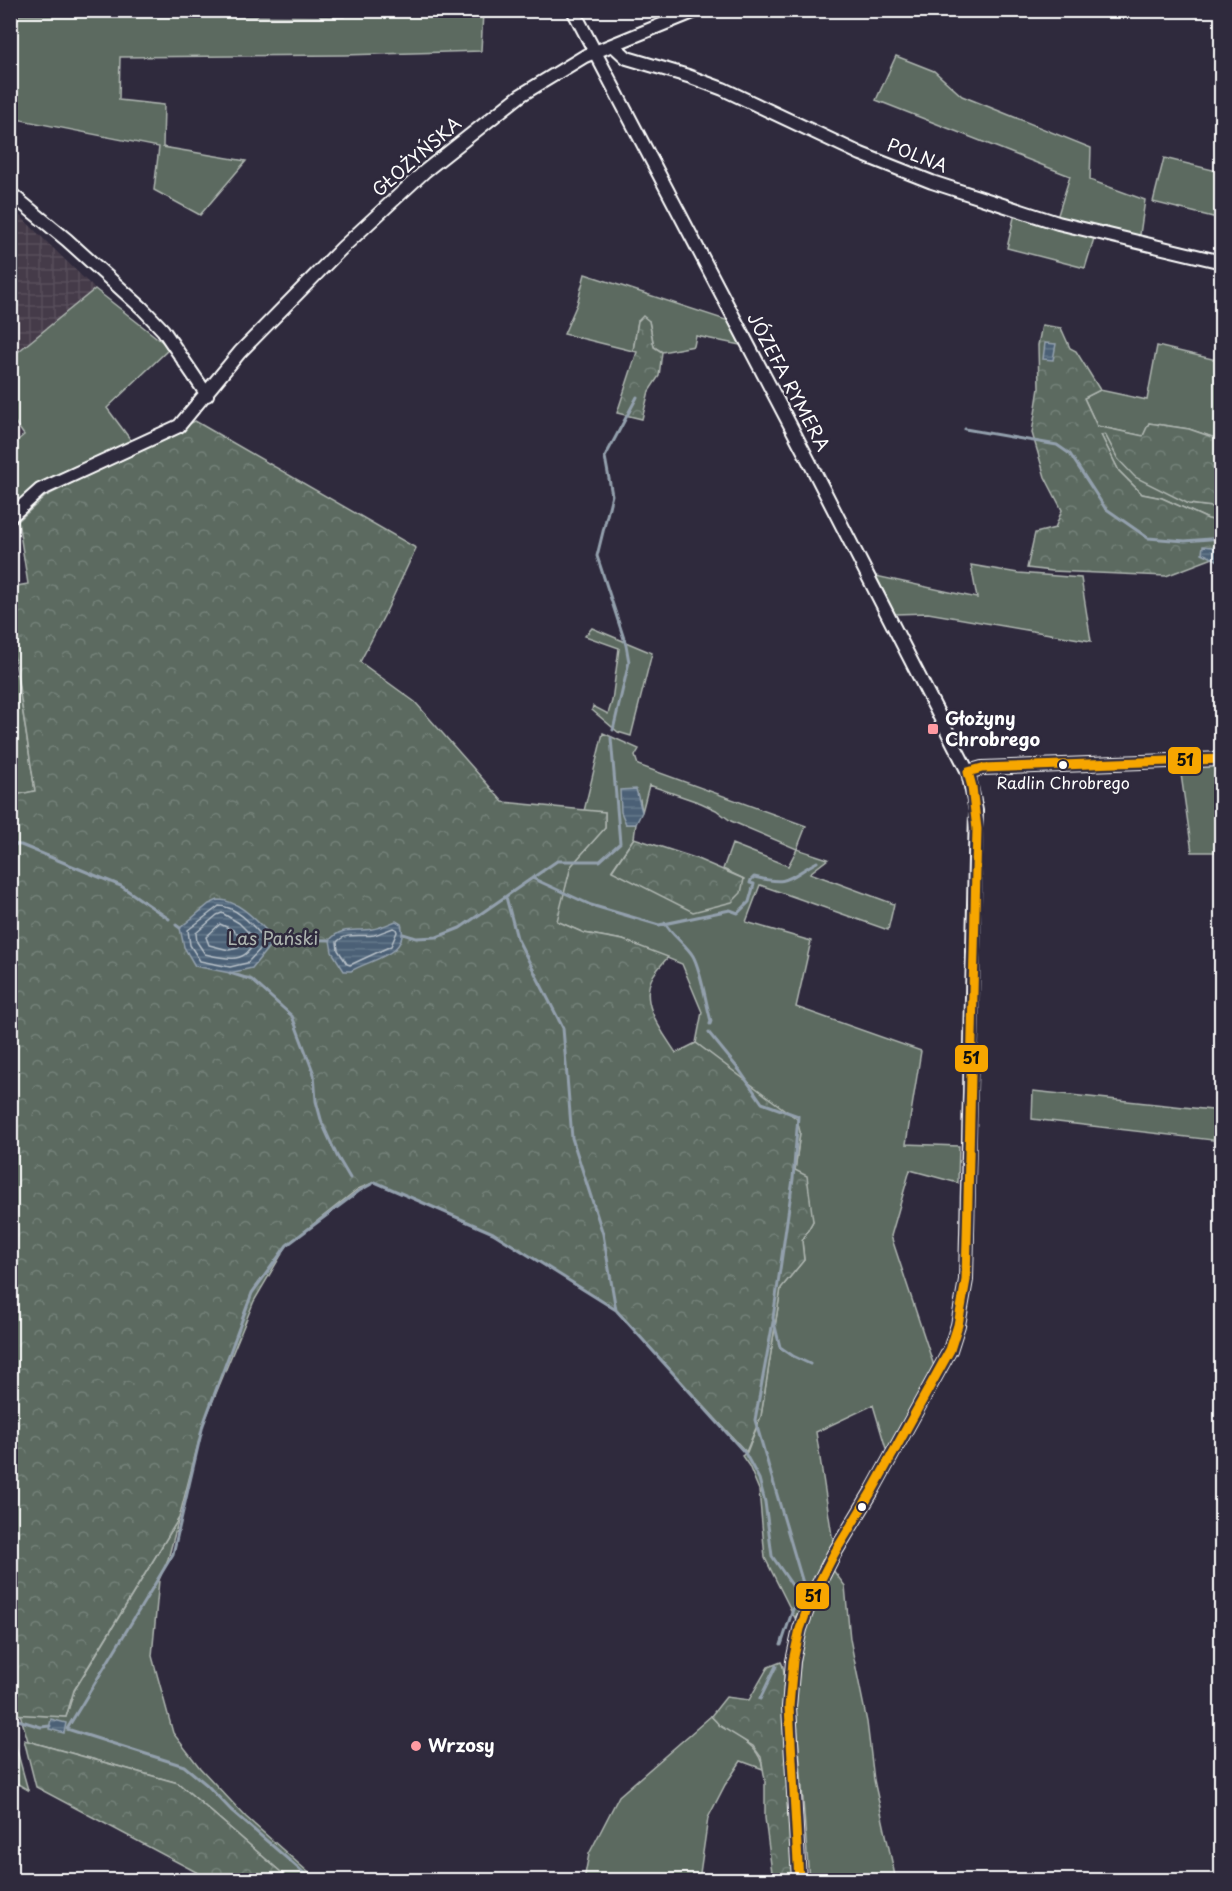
<svg xmlns="http://www.w3.org/2000/svg" width="1232" height="1891" font-family="'Playpen Sans',sans-serif">
	<style>
		.industrial { fill: url(#industrial-grid) }
		.grass { fill: #5c6b61; stroke: #aeb5b0; stroke-width: 1.5; fill-rule: evenodd }
		.forest { fill: url(#forest-crowns); stroke: #aeb5b0; stroke-width: 1.5 }
		.water { fill: url(#water-rules); stroke: #93a0ad; stroke-width: 1.5 }
		.lines { fill: none; stroke-linecap: round; stroke-linejoin: round }
		.shore { stroke: #b7c0c8; stroke-width: 1.5 }
		.stream { stroke: #93a0ad; stroke-width: 3 }
		.minor-casing { stroke: #fff; stroke-width: 16 }
		.minor { stroke: #2f2a3d; stroke-width: 12 }
		.bus-1-casing { stroke: #2f2a3d; stroke-width: 14 }
		.bus-1 { stroke: #f7a600; stroke-width: 9 }
		.poi-dot { fill: #ff9aa2; stroke: #2f2a3d; stroke-width: 2 }
		.bus-dot { fill: #fff; stroke: #2f2a3d; stroke-width: 2 }
		.labels { text-anchor: middle; stroke-width: 5; stroke-linejoin: round; paint-order: stroke }
		.bus-label { font-size: 16px; fill: #fff; stroke: #2f2a3d }
		.street-label { font-size: 18px; fill: #fff; stroke: #2f2a3d }
		.poi-label { font-size: 18px; font-weight: bold; fill: #fff; stroke: #2f2a3d; text-anchor: start }
		.park-label { font-size: 18px; fill: #aeb5b0; stroke: #2f2a3d }
		.line-badge { stroke: #2f2a3d; stroke-width: 2 }
		.pale-badge-label { font-size: 16px; text-anchor: middle; font-weight: bold; fill: #111 }
	</style>
	<defs>
		<pattern id="industrial-grid" width="8" height="8" patternUnits="userSpaceOnUse" patternTransform="scale(1.5)"><rect width="8" height="8" fill="#443a49"/><path d="M0 4h8M4 0v8" fill="none" stroke="#574e5b"/></pattern>
		<pattern id="forest-crowns" width="20" height="18" patternUnits="userSpaceOnUse" patternTransform="scale(1.5)"><rect width="20" height="18" fill="#5c6b61"/><path d="M2 6a3 3 0 1 1 6 0M12 15a3 3 0 1 1 6 0" fill="none" stroke="#748179"/></pattern>
		<pattern id="water-rules" width="6" height="5" patternUnits="userSpaceOnUse" patternTransform="scale(1.5)"><rect width="6" height="5" fill="#4b6176"/><path d="M0 2.5h6" fill="none" stroke="#66798b"/></pattern>
	</defs>
	<rect width="100%" height="100%" fill="#2f2a3d"/>
	<filter id="ink" filterUnits="userSpaceOnUse"><feTurbulence type="fractalNoise" baseFrequency=".0167" numOctaves="2"/><feDisplacementMap in="SourceGraphic" scale="12" xChannelSelector="R" yChannelSelector="G"/><feConvolveMatrix kernelMatrix="1 2 1 2 8 2 1 2 1" color-interpolation-filters="sRGB"/></filter>
	<g filter="url(#ink)">
		<path class="industrial" d="M11,207l84,82 -81,66 -3,5z
			M11,418l11,17 -11,10 -1,-27z"/>
		<path class="grass" d="M344,10h86v3l41,1v-3h66l-54,1 -2,39 -137,4 -224,2 -1,43 45,5 -1,42 83,14 -46,54 -46,-25 5,-43 -148,-29v-103c111,3 222,0 333,2z
			M896,56l38,15 28,25 129,52 -1,32 55,20 -6,41 -82,-23 13,-42 -194,-76z
			M1164,158l57,14v47l-68,-17z
			M1015,213l80,22 -10,33 -78,-20z
			M585,274l144,47 11,24 -44,-9 -2,10 -32,6 -8,-5 -5,-26h-11l-5,30 -69,-17 13,-30z
			M95,289l75,59 -63,60 26,35 -78,32 -21,12 -13,12 -6,1 -4,-6v-48l13,-11 -13,-18v-57l3,-5z
			M1157,346l64,15v79l-32,-11 -40,-6 -6,13 -46,-10 -13,-28 16,-8 47,10z
			M1105,434l13,25 71,45 32,4v14l-13,-3 -46,-21 -20,-4 -23,-23 -18,-36z
			M971,565l47,8 63,5 10,63 -163,-28 -33,1 -19,-38 101,22z
			M592,628l60,25 -21,83 -13,-4 -26,-22 1,-4 15,8 4,-13 7,-53 -34,-12z
			M17,674l18,117 -24,5v-121z
			M603,733l36,16 -4,7 3,9 168,61 -9,23 31,10 -18,14 84,31 -6,26 -128,-45 -14,37 65,19 -15,66 125,44 -15,93 53,2 -1,37 -48,-13 -19,66 43,130 -47,86 -14,-47 -57,27 16,104 2,4 -39,78 -30,-60 -6,-68 -10,-24 -7,-10 5,-4 14,-36 20,-128 23,-28 -2,-19 11,-20 -18,-50 5,-39 -64,-57 -40,-32 6,-31 -20,-48 -59,-24 -39,-7 -28,-12 15,-55 34,-38v-16l-21,-1zM649,785l52,18 15,7 15,11 66,28 -9,17 -56,-22 -9,25 21,10 -132,-9 22,-32 2,-14h-10l14,-24 2,12z
			M1221,763v89h-29l-12,-85 4,-3z
			M1033,1091l188,20v30l-189,-22z
			M179,1518l-11,41 -9,21 -7,76 21,77 27,35 46,49 71,63h-27l-112,-97 -150,-42 -8,-27 46,3 8,-26z
			M833,1570l12,16 5,53 17,83 7,58 22,100h-87l-13,-171c2,-33 5,-69 18,-101 6,-13 13,-25 19,-38z
			M711,1716c17,19 48,24 52,53l-22,-8 -16,24 -17,33 -9,62h-115l5,-26 30,-58z
			M11,1729l17,61 -17,-10z"/>
		<path class="forest" d="M643,316l6,5 5,26 8,5 -3,24 -10,15 -7,28 -25,-6 20,-61 -4,-1 5,-30z
			M1042,325l19,3 9,20 6,3 24,39 -16,8 13,28 46,10 6,-13 40,6 32,11v68l-32,-4 -54,-27 -17,-18 -13,-25 -4,1 18,36 23,23 20,4 46,21 13,3v33l-55,21 -114,-5 -25,-3 8,-35 20,-5 7,-18 -17,-33 -13,-44 7,-45 -1,-43z
			M195,421l221,127 -31,66 -25,48 55,40 88,100 102,10v16l-34,38 -14,55 27,12 39,7 45,17c-5,6 -11,12 -15,19 -15,26 9,55 23,77l20,-10 101,76 3,13 -5,38 12,6 6,45 -11,20 2,19 -23,28 -20,128 -15,36 -130,-142 -123,-77 -118,-51 -17,7 -71,56 -33,56 -51,124 -24,93 -105,172 -8,27 -55,-3 -1,-918 25,-5 -25,-163 1,-41 17,-3 -10,-63 28,-25z
			M634,838l61,20 49,21 -3,14 -9,9 -39,10 -81,-41z
			M781,1662c6,10 1,29 2,41 2,59 6,118 10,177h-20l-8,-62v-38l-4,-23 -8,-11 -33,-20 -9,-10 15,-19 23,3 19,-33z
			M24,1740l154,43 112,97h-79l-175,-93z"/>
		<path class="water" d="M1045,343l11,1 -3,16 -10,-1z
			M1203,546l18,2v14l-19,-9z
			M636,789l6,23 -6,12h-10l-5,-12 -1,-22z
			M218,900c23,0 41,24 57,39l-23,29 -22,5 -35,-7 -11,-19 -4,-19 29,-24z
			M396,921l5,3c9,31 -30,35 -50,47h-7l-12,-19 -2,-12c11,-14 26,-8 42,-11 8,-1 16,-5 24,-8z
			M51,1719l15,4 -2,10 -15,-4z"/>
		<g class="lines">
			<path class="shore" d="M219,906c18,0 35,21 47,34v3l-19,20 -17,4 -30,-6 -10,-16 -2,-15z
				M222,913l17,10 16,16c-8,26 -29,20 -50,15l-8,-12 -1,-9 21,-18z
				M220,924l13,6 9,9 -4,9 -9,2 -20,-5 -3,-8z
				M393,928l3,1 1,3 -6,14 -41,19 -3,-1 -9,-14 -1,-8c8,-10 25,-5 37,-7 7,-2 13,-5 19,-7z"/>
			<path class="stream" d="M965,429l92,16 13,9 35,54 43,30 37,3 37,-3
				M613,730l16,-68 -3,-17 -29,-89 15,-61 -7,-38 32,-60
				M10,844l11,1 100,41 48,33
				M532,878l59,27 68,20 71,-15 8,3 11,-11 5,-18 -4,-1 1,-3 3,-3c37,9 33,1 63,-15
				M506,897l11,41 46,90 9,110 31,96 13,76
				M665,923c7,13 20,20 28,33 8,14 13,48 18,65l-1,3
				M176,925l4,3
				M403,934l13,4 21,-1 23,-9 97,-67h43l20,-18 -9,-105
				M275,939l55,1
				M230,973l22,7 40,36 22,58 2,27 6,22 15,33 13,22
				M709,1033l31,38 22,32 36,13 -5,63 -20,139 7,29 13,9 17,8
				M773,1322l-18,98 50,170
				M760,1699l16,-33
				M18,1720l23,7 9,-1
				M312,1880l-81,-70 -24,-25 -23,-19 -117,-37 106,-175 30,-129 49,-132 35,-48 72,-54 16,-9 118,51 123,77 129,143 14,26 6,23 7,54 26,38 -17,51"/>
			<defs>
				<path id="minor" d="M573,10l239,457 156,305 8,39 -10,469 -8,45 -8,25 -78,141 -38,63 -23,45 -11,30 -7,32 -4,46 10,173
					M614,46l13,12 61,18 35,13 138,65 71,28 126,41 164,39
					M10,193l57,47 75,68 21,22 44,65
					M10,517l30,-27 139,-64 61,-74 102,-104 83,-77 96,-76 64,-39 113,-46
					M968,772l14,-4 240,-9"/>
			</defs>
			<use href="#minor" class="minor-casing"/>
			<use href="#minor" class="minor"/>
			<defs>
				<path id="bus-1" d="M968,772l14,-4 240,-9
					M799,1880l-10,-173 4,-46 7,-32 11,-30 23,-45 38,-63 78,-141 8,-25 8,-45 11,-451 -5,-42 -4,-15"/>
			</defs>
			<use href="#bus-1" class="bus-1-casing"/>
			<use href="#bus-1" class="bus-1"/>
		</g>
	</g>
	<g class="poi-dot">
		<rect x="927" y="723" width="12" height="12" rx="3"/>
		<circle cx="416" cy="1746" r="6"/>
	</g>
	<g class="bus-dot">
		<circle cx="1063" cy="765" r="5"/>
		<circle cx="862" cy="1507" r="5"/>
	</g>
	<g class="labels">
		<g class="bus-label">
			<text x="1063" y="789">Radlin Chrobrego</text>
		</g>
		<g class="street-label">
			<text transform="translate(917 156) rotate(21)" y="6">POLNA</text>
			<text transform="translate(417 157) rotate(-41)" y="6">GŁOŻYŃSKA</text>
			<text transform="translate(788 382) rotate(62)" y="6">JÓZEFA RYMERA</text>
		</g>
		<g class="poi-label">
			<text x="945" y="725">Głożyny<tspan x="945" dy="21">Chrobrego</tspan></text>
			<text x="428" y="1752">Wrzosy</text>
		</g>
		<g class="park-label">
			<text x="273" y="945">Las Pański</text>
		</g>
	</g>
	<g class="line-badge">
		<rect x="1167" y="746" width="35" height="29" rx="6" fill="#f7a600"/>
		<rect x="954" y="1044" width="35" height="29" rx="6" fill="#f7a600"/>
		<rect x="795" y="1582" width="35" height="28" rx="6" fill="#f7a600"/>
	</g>
	<g class="pale-badge-label">
		<text x="1185" y="766">51</text>
		<text x="971" y="1064">51</text>
		<text x="813" y="1602">51</text>
	</g>
	<rect width="1232" height="1891" fill="none" stroke="#2f2a3d" stroke-width="36"/>
	<rect x="18" y="18" width="1196" height="1855" fill="none" stroke="#fff" stroke-width="2" filter="url(#ink)"/>
</svg>
